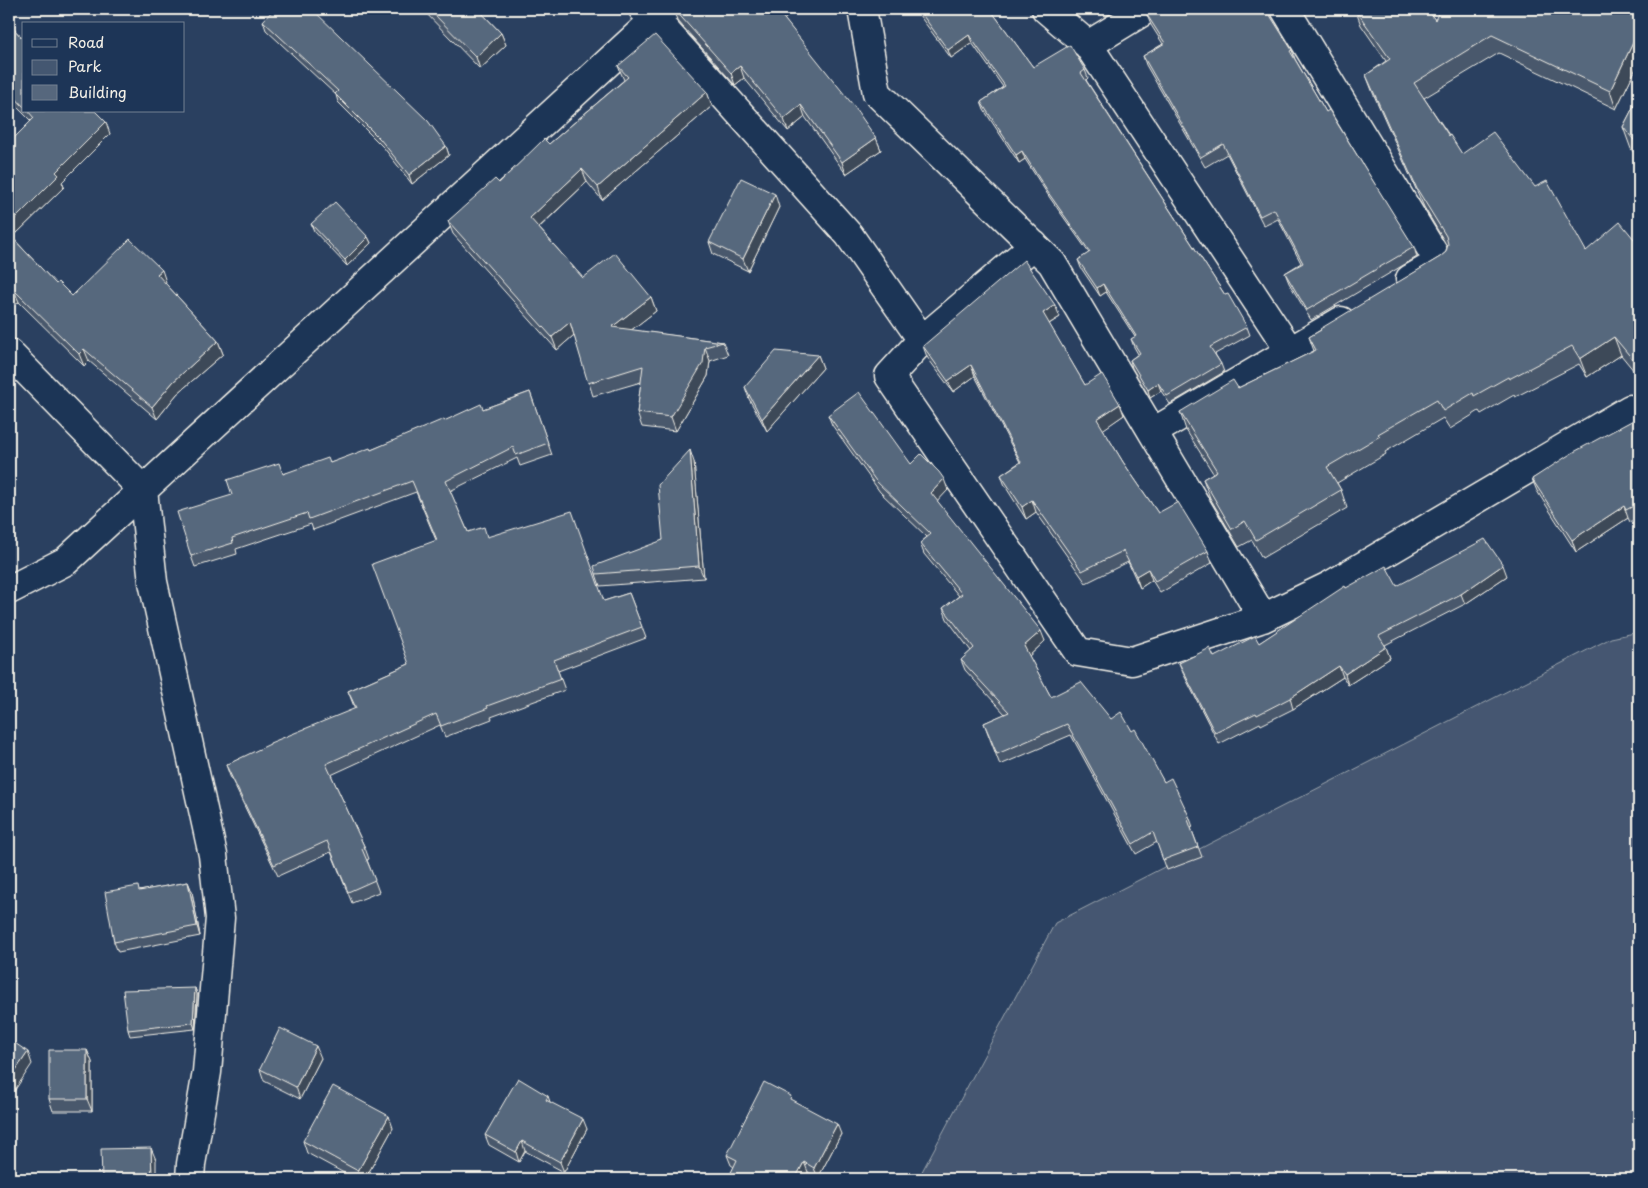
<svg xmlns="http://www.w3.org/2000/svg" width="1648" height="1188" font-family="'Playpen Sans',sans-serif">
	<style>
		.green { fill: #445771; stroke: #9ca4ac }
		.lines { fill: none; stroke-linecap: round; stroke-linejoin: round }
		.minor-casing { stroke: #f4f1e8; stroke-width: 31 }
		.minor { stroke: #1d3557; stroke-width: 28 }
		.wall { fill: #4a596c; stroke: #f4f1e8 }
		.shaded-wall { fill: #3c4858; stroke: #f4f1e8 }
		.building { fill: #56677d; stroke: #f4f1e8 }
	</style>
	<rect width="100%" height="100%" fill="#2a4060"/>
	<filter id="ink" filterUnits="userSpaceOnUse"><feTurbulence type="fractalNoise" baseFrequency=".02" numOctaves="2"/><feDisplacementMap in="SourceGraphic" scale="10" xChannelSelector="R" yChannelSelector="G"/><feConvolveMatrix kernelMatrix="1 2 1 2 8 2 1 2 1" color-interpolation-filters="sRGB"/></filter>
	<g filter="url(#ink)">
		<path class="green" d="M1639,632v547h-721l137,-256 556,-285z"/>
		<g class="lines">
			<defs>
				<path id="minor" d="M643,9l11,9 195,217 73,105
					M862,9l15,84 175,170 211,355
					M1046,9l42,36 202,306
					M1285,9l154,253 -29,17
					M1088,45l59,-36
					M1034,245l-112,95 -33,36 189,276 54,9 131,-43 66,-32 301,-177
					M9,353l134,137 10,92 60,273 7,63 -13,154 -16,92 -1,15
					M1153,432l188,-111
					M9,590l57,-29 600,-552"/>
			</defs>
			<use href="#minor" class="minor-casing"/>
			<use href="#minor" class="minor"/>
		</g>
		<path class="wall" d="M422,9h56l23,24 5,12 -26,24z
			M673,9l111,10 92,119 5,12 -35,24 -41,-57 -17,14 -44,-53 -9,7 -51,-57 -7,-8z
			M916,9h74l43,58 52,3 3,8 -2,2 139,215 22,32 3,8 -35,19 6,10 3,8 -54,32 -9,-13 -11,7 -18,-30 -2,-8 8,-6 -4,-7 -3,-8 4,-2 -29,-45 -6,4 -19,-28 -3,-8 11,-7 -39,-55 -25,-39 -6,4 -35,-53 -3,-8 22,-15 -31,-44 -21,15 -32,-43z
			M1355,9h72l8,11 204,-11v53l-23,47 -117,-56 -75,45 38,56 73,33 51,64 53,-6v132l-18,-22 -34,22 -8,-13 -64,33 -1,-2 -33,19 -2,-3 -29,18 -7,-11 -58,34 1,2 -49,29 4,7 6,18 -85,50 -10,-18 -13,7 -29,-49 -7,-19 10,-6 -27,-43 -6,-18 58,-24 76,-37 -5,-14 131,-80 6,-5 1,-6 -23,-39 -51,-114 -7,-18 20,-14 -25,-36z
			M1147,15l145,35 3,9 31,53 88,135 3,10 -106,63 -22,-37 -4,-10 16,-10 -23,-44 -14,7 -37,-72 -22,13 -59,-102 -3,-9 20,-12 -12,-19z
			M263,21l183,125 3,9 -37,29 -28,-36 -46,-46 -2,-7 -70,-65z
			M9,24l15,16v71h71l15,23 -48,48 2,5 -48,47 -7,-7v-84l22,-22 -18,-18 -4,-10z
			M618,66l89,26 5,14 -110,94 -15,-18 -48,46 44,50 68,19 5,14 -25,19 92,12 5,13 -18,6 -2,15 -32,55 -34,-4 -5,-14 4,-31 -48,14 -19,-61 -17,15 -104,-116 -5,-13 101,-77 75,-64z
			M1639,96v63l-8,-10 -8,-22z
			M779,207l-31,64 -35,-17 -4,-12z
			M311,224l57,13 3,6 -24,23 -33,-35z
			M9,234l47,50 16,12 94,-14 -1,1 53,58 5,13 -46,40 -20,25 -68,-58 -5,5 -65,-64 -4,3 -6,-7z
			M1060,317l-11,7 36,61 35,19 4,11 -21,14 20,33 35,51 50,38 4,12 -52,30 -8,-13 -12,8 -12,-26 -42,21 -50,-71 -10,7 -21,-33 -4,-11 19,-13 -45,-86 -22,16 -26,-35 -4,-11z
			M818,355l5,13 -56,63 -18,-32 -4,-12z
			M530,392l22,63 -32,11 -3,-8 -67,33 18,41 19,5 117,64 25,-8 17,45 -88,33 7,19 -74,27 1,2 -47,18 -5,-12 -109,50 34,73 4,11 -2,1 12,32 -27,11 -21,-51 -53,24 -48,-100 -4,-11 129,-56 -7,-18 61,-27 27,-124 -20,-48 -103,38 -2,-6 -75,25 1,5 -42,13 -4,-11 41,-61 51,-21 47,-11 41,-13 73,-29 39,-12z
			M828,415l83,49 37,26 -11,11 108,140 -16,15 22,41 60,22 21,12 32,51 25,34 4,11 -2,1 11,29 -35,13 -10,-28 -21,12 -65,-119 -71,30 -16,-42 21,-9 -40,-44 -4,-10 10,-9 -24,-32 -4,-11 16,-12 -35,-42 -4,-11 7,-6 -47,-45 -48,-67z
			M1639,417v100l-9,5 -2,-4 -52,34 -39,-61 -5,-12z
			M694,462l10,116 -104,8 -4,-12 67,-34z
			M1507,576l-42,28 -80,41 5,13 -42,27 -5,-8 -50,32 -32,16 -1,-2 -41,21 -36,-71 -4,-10 35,-6 45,-14 87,-55 51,-2z
			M188,882l4,10 8,44 -82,16 -4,-10 26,-51z
			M195,988l2,6 -2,35 -65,7 -2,-6z
			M87,1050l5,12v49h-39l-4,-12z
			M321,1058l-21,41 -36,-18 -4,-12z
			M548,1096l2,6 37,27 -23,43 -39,-21 -6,11 -30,-17 -4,-10z
			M793,1101l48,33 -23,44 -10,-6 -4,7h-76l6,-12 -3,-2 -4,-10z
			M393,1128l-28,51h-10l-48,-26 -4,-12z"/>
		<path class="shaded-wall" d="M778,9h19l-16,13 -4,-12z
			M1639,30v32l-23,47 -6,-18z
			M501,33l5,12 -26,24 -4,-12z
			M969,35l3,8 -21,15 -3,-8z
			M740,66l4,12 -9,7 -4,-12z
			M707,92l5,14 -110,94 -4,-13z
			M801,105l4,12 -17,14 -4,-12z
			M106,122l4,12 -48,48 2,5 -48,47 -5,-11 45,-51z
			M876,138l5,12 -35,24 -4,-12z
			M446,146l3,9 -37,29 -3,-9z
			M1022,151l3,8 -6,4 -3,-8z
			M582,169l5,13 -52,49 -5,-13z
			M775,194l4,13 -31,64 -5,-12z
			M368,237l3,6 -24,23 -2,-6z
			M162,270l4,12 -4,4 -5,-12z
			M1103,284l3,8 -6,4 -3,-8z
			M14,290l5,12 -4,3 -4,-12z
			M651,297l5,14 -39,30 -5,-14z
			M1055,305l5,12 -13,8 -4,-12z
			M570,322l4,13 -17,15 -5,-13z
			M1614,337l7,18 -34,22 -7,-18z
			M218,341l5,13 -46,40 -20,25 -5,-12 21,-25z
			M705,347l5,14 -2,15 -32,55 -5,-14z
			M84,349l5,12 -5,5 -5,-12z
			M818,355l5,13 -56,63 -5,-12z
			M971,365l4,11 -22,16 -5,-11z
			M1158,383l3,8 -11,7 -2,-8z
			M1120,404l4,11 -23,16 -4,-12z
			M690,450l4,12 10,116 -5,-12z
			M944,479l4,11 -13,14 -4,-11z
			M1032,500l4,12 -10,7 -4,-12z
			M1624,506l4,12 -52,34 -4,-12z
			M1503,565l4,11 -42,28 -4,-10z
			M1148,569l4,11 -12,8 -4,-12z
			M1041,631l4,10 -17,16 -4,-11z
			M1386,647l4,11 -42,27 -3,-11z
			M1339,666l4,11 -50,32 -3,-11z
			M188,882l4,10 8,44 -3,-10z
			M195,988l2,6 -2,35 -2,-6z
			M316,1046l5,12 -21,41 -4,-12z
			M87,1050l5,12v49l-5,-12z
			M28,1052l4,12 -23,35v-19z
			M389,1116l4,12 -28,51h-4l-3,-8z
			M583,1119l4,10 -23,43 -4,-10z
			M837,1124l4,10 -23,44 -4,-10z
			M522,1141l3,10 -6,11 -3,-10z
			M151,1148l5,12v19h-4z
			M804,1162l4,10 -4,7h-9z"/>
		<path class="building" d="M274,9h38l116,112 18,25 -37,29 -29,-36 -45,-45 3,-3 -75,-70z
			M429,9h49l23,24 -25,24z
			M674,9h104l-1,1 76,95 23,33 -34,24 -41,-57 -17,14 -44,-53 -9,7z
			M918,9h72l43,58 37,-22 15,25 -4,3 144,222 3,-1 19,33 -37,20 11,17 -54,32 -9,-13 -10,7 -18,-30 10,-7 -9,-14 5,-3 -33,-52 -6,4 -19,-28 12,-8 -43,-61 -25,-40 -6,4 -35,-53 24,-16 -36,-51 -21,15z
			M1154,9h112l26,41 -2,1 36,61 3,-2 85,137 -107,63 -22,-37 18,-10 -29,-54 -14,7 -37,-72 -22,13 -58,-101 22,-13 -18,-28z
			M1355,9h72l8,11 5,-11h199v21l-29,61 -118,-56 -78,48 35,53 1,-1 12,19 31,-22 42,55 12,-6 39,70 34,-29 19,23v122l-25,-30 -34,22 -8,-13 -63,33 -1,-2 -34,19 -1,-3 -30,18 -6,-11 -59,34 2,2 -53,31 14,23 -85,50 -11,-19 -13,8 -29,-50 14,-8 -37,-59 53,-32 5,8 78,-38 -7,-13 12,-7 -1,-1 120,-72 6,-5 2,-8 -2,-8 -29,-47 -51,-114 24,-16z
			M9,24l15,16v67l-15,-16 2,-2 -2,-3z
			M655,35l52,57 -109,95 -16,-18 -52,49 53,60 32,-25 36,44 -39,30 111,15 -18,5 -2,16 -32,54 -34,-4 6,-47 -55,17 -18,-61 -18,15 -104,-116 47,-42 4,4 45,-44 5,5 79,-67 -10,-11z
			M1639,96v50l-16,-19z
			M28,111h67l11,11 -50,50 3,3 -48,48 -2,-3v-77l25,-25z
			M741,178l34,16 -32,65 -34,-17z
			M335,202l33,35 -23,23 -34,-36z
			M9,234l47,50 2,-2 14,14 58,-57 32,31 -5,4 61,67 -45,41 -21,25 -68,-58 -5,5 -65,-64 -3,3 -2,-2z
			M1024,260l31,45 -12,8 42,72 17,-11 18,30 -23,15 26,43 35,51 20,-11 30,49 -53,30 -7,-12 -12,7 -13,-25 -41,20 -50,-71 -10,7 -21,-32 20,-13 -50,-97 -23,16 -25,-35z
			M776,351l42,4 -56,64 -17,-32z
			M530,392l18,51 -32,12 -3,-8 -67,34 22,51 16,-5 3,10 85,-26 32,90 25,-8 13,34 -88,33 7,19 -74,27 1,2 -47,18 -5,-12 -110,50 39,84 -3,1 13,31 -27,12 -21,-51 -53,24 -48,-100 44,-21v-1l86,-35 -8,-17 61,-27 -37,-100 65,-24 -25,-59 -103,38 -2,-6 -75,25 1,5 -42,13 -14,-44 55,-17 -5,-15 52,-17 4,11 45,-16 2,5 40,-15 1,2 73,-31v2l37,-17 2,5z
			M859,392l52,72 10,-10 18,18 5,7 -13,14 110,138 -17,15 27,51 30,-15 30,37 10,-7 11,19 3,-2 29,53 7,-4 18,38 -2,1 11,30 -35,13 -10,-28 -20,12 -66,-120 -70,30 -13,-31 25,-11 -48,-52 13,-12 -31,-40 19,-14 -42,-51 11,-9 -55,-53 -48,-66z
			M1639,417v86l-13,7 -2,-4 -52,34 -40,-61 40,-26z
			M690,450l9,116 -103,8 -2,-8 69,-26 -5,-55z
			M1485,539l18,26 -42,29 -82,42 7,11 -41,27 -6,-8 -49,32 -33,17 -1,-2 -41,20 -36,-70 31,-15 4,9 41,-21 4,7 86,-57 1,2 40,-22 11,20z
			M188,882l9,44 -83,16 -9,-50 33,-6 1,5z
			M195,988l-2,35 -65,7 -5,-40z
			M280,1028l36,18 -20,41 -36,-18z
			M9,1039l19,13 -19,28z
			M49,1050h38v49h-38z
			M518,1078l30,18 -2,4 37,19 -23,43 -38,-21 -6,11 -31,-17z
			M764,1082l27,14 -1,3 47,25 -23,44 -10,-6 -9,17h-67l9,-19 -10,-5z
			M333,1086l56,30 -31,55 -55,-30z
			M151,1148l1,31h-50l-1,-30z"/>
	</g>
	<rect width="1648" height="1188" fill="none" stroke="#1d3557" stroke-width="30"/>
	<rect x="15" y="15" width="1618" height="1158" fill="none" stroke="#f4f1e8" stroke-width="2" filter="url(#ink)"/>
	<rect x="22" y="22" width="162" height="90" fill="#1d3557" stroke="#738091"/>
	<rect x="32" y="39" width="25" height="8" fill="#1d3557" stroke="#738091"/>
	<text x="68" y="48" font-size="15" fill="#f4f1e8">Road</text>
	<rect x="32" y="60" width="25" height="15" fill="#445771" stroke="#738091"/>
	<text x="68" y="72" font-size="15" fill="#f4f1e8">Park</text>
	<rect x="32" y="85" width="25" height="15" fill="#56677d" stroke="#738091"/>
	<text x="68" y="98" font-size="15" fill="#f4f1e8">Building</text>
</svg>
